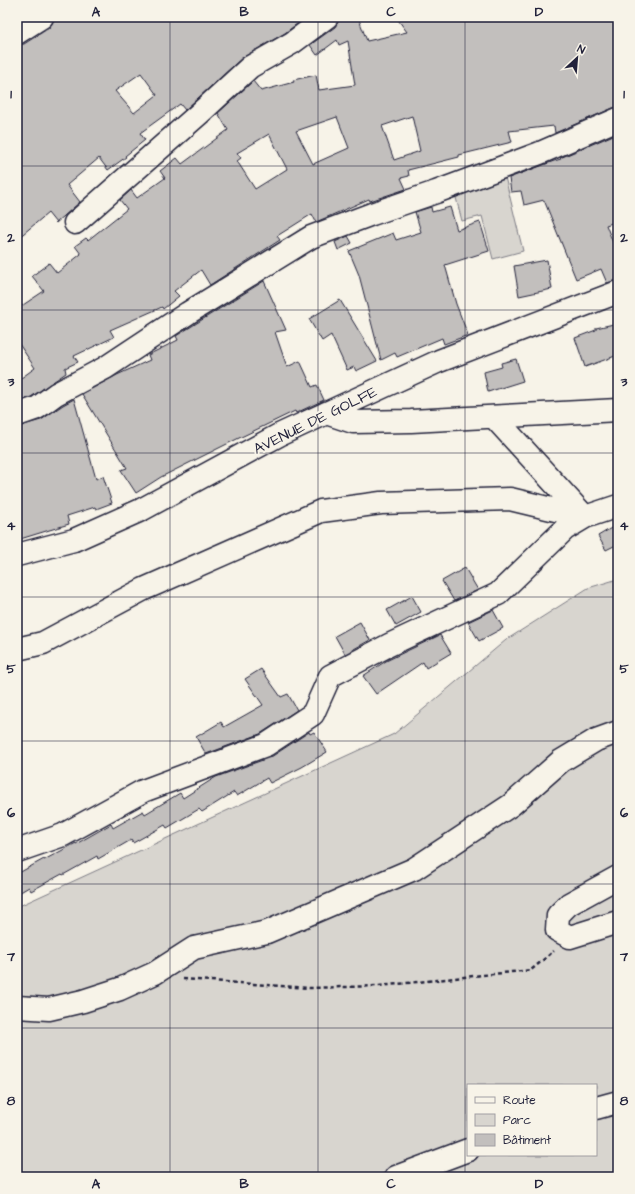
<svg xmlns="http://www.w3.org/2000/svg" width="635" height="1194" font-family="'Architects Daughter',sans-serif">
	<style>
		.green { fill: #d8d5cf; stroke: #7d7c85; fill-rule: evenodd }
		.building { fill: #c2bfbd; stroke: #22223b; fill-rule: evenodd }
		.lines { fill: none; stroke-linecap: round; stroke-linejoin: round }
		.minor-casing { stroke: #22223b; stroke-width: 25 }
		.path { stroke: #22223b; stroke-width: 2.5; stroke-dasharray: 4 3; stroke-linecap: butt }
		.minor { stroke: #f7f3e8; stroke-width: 22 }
		.grid { fill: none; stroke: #22223b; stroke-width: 1; stroke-opacity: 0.55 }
		.labels { text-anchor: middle; stroke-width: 4; stroke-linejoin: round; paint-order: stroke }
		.street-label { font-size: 15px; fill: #22223b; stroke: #f7f3e8 }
		.neatline { fill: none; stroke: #22223b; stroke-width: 1.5 }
		.grid-label { font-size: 13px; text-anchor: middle; font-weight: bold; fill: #22223b }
	</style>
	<rect width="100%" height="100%" fill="#f7f3e8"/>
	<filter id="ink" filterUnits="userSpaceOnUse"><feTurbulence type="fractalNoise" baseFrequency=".025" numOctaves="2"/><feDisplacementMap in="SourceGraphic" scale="8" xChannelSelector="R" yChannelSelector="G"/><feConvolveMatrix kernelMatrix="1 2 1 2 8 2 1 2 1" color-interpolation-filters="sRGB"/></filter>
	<g filter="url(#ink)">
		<path class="green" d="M505,177l18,74 -30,8 -11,-43 -20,5 -8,-31z
			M618,579v598h-601v-270l377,-173 112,-94 82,-52zM468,1085h128v70h-128z"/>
		<path class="building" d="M56,17h250l-21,16 -43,25 -57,52 -5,-6 -40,29 5,7 -20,16 1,1 -18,13 -9,-12 -32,27 13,17 -24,21 -8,-10 -31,26v-194l7,-1 25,-16zM141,73l16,22 -23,18 -19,-22z
			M339,17h19l9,24 40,-9 -11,-15h222v90l-5,1 -58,25 -1,-7 -45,5 3,11 -53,13v2l-51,13 1,6 -8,2 5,11 -36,12 -1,-2 -53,23 -4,-8 -35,22 3,4 -70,45 -9,-15 -27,21 5,5 -16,13 -1,-2 -52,23 4,7 -40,19 4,6 -13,6 1,5 -35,24 -14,5v-21l18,-13 -18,-27v-32l27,-18 -12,-15 17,-13 8,10 24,-19 -6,-8 11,-8 2,2 39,-31 -7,-9 11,-10 6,8 28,-20 -5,-7 17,-13 5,6 46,-34 -10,-17 35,-32 8,10 33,-9 -1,-2 23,-5 3,15 36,-5 -7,-44 -9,4 -2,-5 -20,15 -7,-10 25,-18 3,-5zM412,116l8,35 -26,9 -12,-34zM337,117l12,31 -36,16 -17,-33zM269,134l18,35 -32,20 -18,-28 4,-3 -4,-5z
			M618,133v88l-12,4 12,30v25l-11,3 -6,-14 -25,10 -32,-79 -20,5 -3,-14 -10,1 -2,-14 45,-17 7,-2 -1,-1z
			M431,207l1,5 18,-5 7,23 23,-8 9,29 -44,14 11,39 12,31 -24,9 -2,-6 -45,19 -2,-4 -14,7 -22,-85 -10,-24 44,-18 3,7 25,-8 -6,-20z
			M348,236l4,7 -14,7 -3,-8z
			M547,260l5,29 -33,7 -5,-30z
			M264,281l22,49 -11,2 12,35 13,-6 12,26 5,-2 7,15 -28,13 -1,-2 -58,28 -76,38 -25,16 -15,-23 6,-2 -45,-74 35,-19 33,-15 -2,-5 30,-15 -2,-4z
			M340,300l37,61 -21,10 -2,-4 -7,3 -16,-35 -9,6 -13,-22z
			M618,323v32l-33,12 -10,-29 21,-8v-2z
			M516,359l7,22 -35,11 -4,-20 18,-5 -1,-4z
			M74,399l22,80 7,-3 9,27 -16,6 -1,-2 -28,9 2,8 -52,16v-113l24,-7 22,-15z
			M618,524v20l-12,6 -8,-14z
			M465,568l13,22 -24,11 -12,-20z
			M412,596l9,16 -25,14 -9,-16z
			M493,610l10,18 -24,13 -11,-19z
			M360,622l10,18 -25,14 -10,-18z
			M440,635l11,18 -25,15 -3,-6 -47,32 -13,-18 23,-15z
			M261,669l20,28 7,-3 9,16 -37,24 -54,20 -10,-17 25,-15 3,5 39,-22 -18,-26z
			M309,732l1,2 4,-2 13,20 -25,15 -32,16 -3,-5 -30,18 -3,-4 -32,20 -3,-3 -32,19 -2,-3 -32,18 -2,-3 -33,19 -1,-3 -34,19 -1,-1 -31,17 -2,-4 -12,7v-20l27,-15v1l32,-17v1l35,-20 2,4 30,-17 2,3 35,-21 3,5 33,-21 55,-20z"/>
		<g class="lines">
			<defs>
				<path id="minor" d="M17,33l25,-16
					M75,223l125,-110 50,-46 42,-24 35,-26
					M326,413l27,9 58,-1 207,-11
					M17,415l20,-7 19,-14 49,-26 83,-55 123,-76 61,-23 64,-22 104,-39 78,-34
					M494,417l91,100
					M17,555l57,-15 67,-30 138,-75 160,-74 179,-69
					M17,649l26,-6 101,-54 177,-78 60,-8 129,-4 75,18
					M17,851l46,-16 80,-44 123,-46 47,-31 17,-38 59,-31 109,-51 67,-65 20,-12 33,-11
					M618,877l-49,27 -11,11 -1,15 13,7 48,-15
					M17,1007l32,2 34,-8 37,-12 35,-16 39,-25 73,-16 147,-63 97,-64 50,-44 35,-21 22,-8
					M596,1108l22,-6
					M396,1177l72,-27"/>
			</defs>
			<use href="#minor" class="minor-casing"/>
			<path class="path" d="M183,979l126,9 70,-2 152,-16 23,-19"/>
			<use href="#minor" class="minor"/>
		</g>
	</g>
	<path class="grid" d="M170,17v1160M318,17v1160M465,17v1160M17,166h601M17,310h601M17,453h601M17,597h601M17,741h601M17,884h601M17,1028h601"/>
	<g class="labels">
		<g class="street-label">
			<text transform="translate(315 420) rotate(-26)" y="5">AVENUE DE GOLFE</text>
		</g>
	</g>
	<rect width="635" height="1194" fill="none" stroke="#f7f3e8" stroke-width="44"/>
	<rect x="467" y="1084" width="130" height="72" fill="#f7f3e8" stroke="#a29fa3"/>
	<rect x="475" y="1097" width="20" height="6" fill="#f7f3e8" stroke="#a29fa3"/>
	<text x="503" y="1104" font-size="12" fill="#22223b">Route</text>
	<rect x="475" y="1114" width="20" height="12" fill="#d8d5cf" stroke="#a29fa3"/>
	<text x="503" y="1124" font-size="12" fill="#22223b">Parc</text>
	<rect x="475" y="1134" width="20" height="12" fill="#c2bfbd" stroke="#a29fa3"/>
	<text x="503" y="1144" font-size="12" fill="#22223b">Bâtiment</text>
	<g transform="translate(577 58) rotate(26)" stroke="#f7f3e8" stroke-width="3" paint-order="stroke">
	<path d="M0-3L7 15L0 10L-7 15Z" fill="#22223b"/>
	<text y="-6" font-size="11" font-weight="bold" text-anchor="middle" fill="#22223b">N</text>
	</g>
	<rect x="22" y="22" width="591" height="1150" class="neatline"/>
	<g class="grid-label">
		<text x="96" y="16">A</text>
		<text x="244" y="16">B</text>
		<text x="391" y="16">C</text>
		<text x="539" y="16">D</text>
		<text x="11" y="98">1</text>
		<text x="624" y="98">1</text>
		<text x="11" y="242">2</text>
		<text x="624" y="242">2</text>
		<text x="11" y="386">3</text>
		<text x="624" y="386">3</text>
		<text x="11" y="530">4</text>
		<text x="624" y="530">4</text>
		<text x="11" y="673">5</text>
		<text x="624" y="673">5</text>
		<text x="11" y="817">6</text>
		<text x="624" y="817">6</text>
		<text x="11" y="961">7</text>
		<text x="624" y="961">7</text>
		<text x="11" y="1105">8</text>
		<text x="624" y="1105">8</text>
		<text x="96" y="1188">A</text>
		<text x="244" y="1188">B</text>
		<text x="391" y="1188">C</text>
		<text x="539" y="1188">D</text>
	</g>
</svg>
